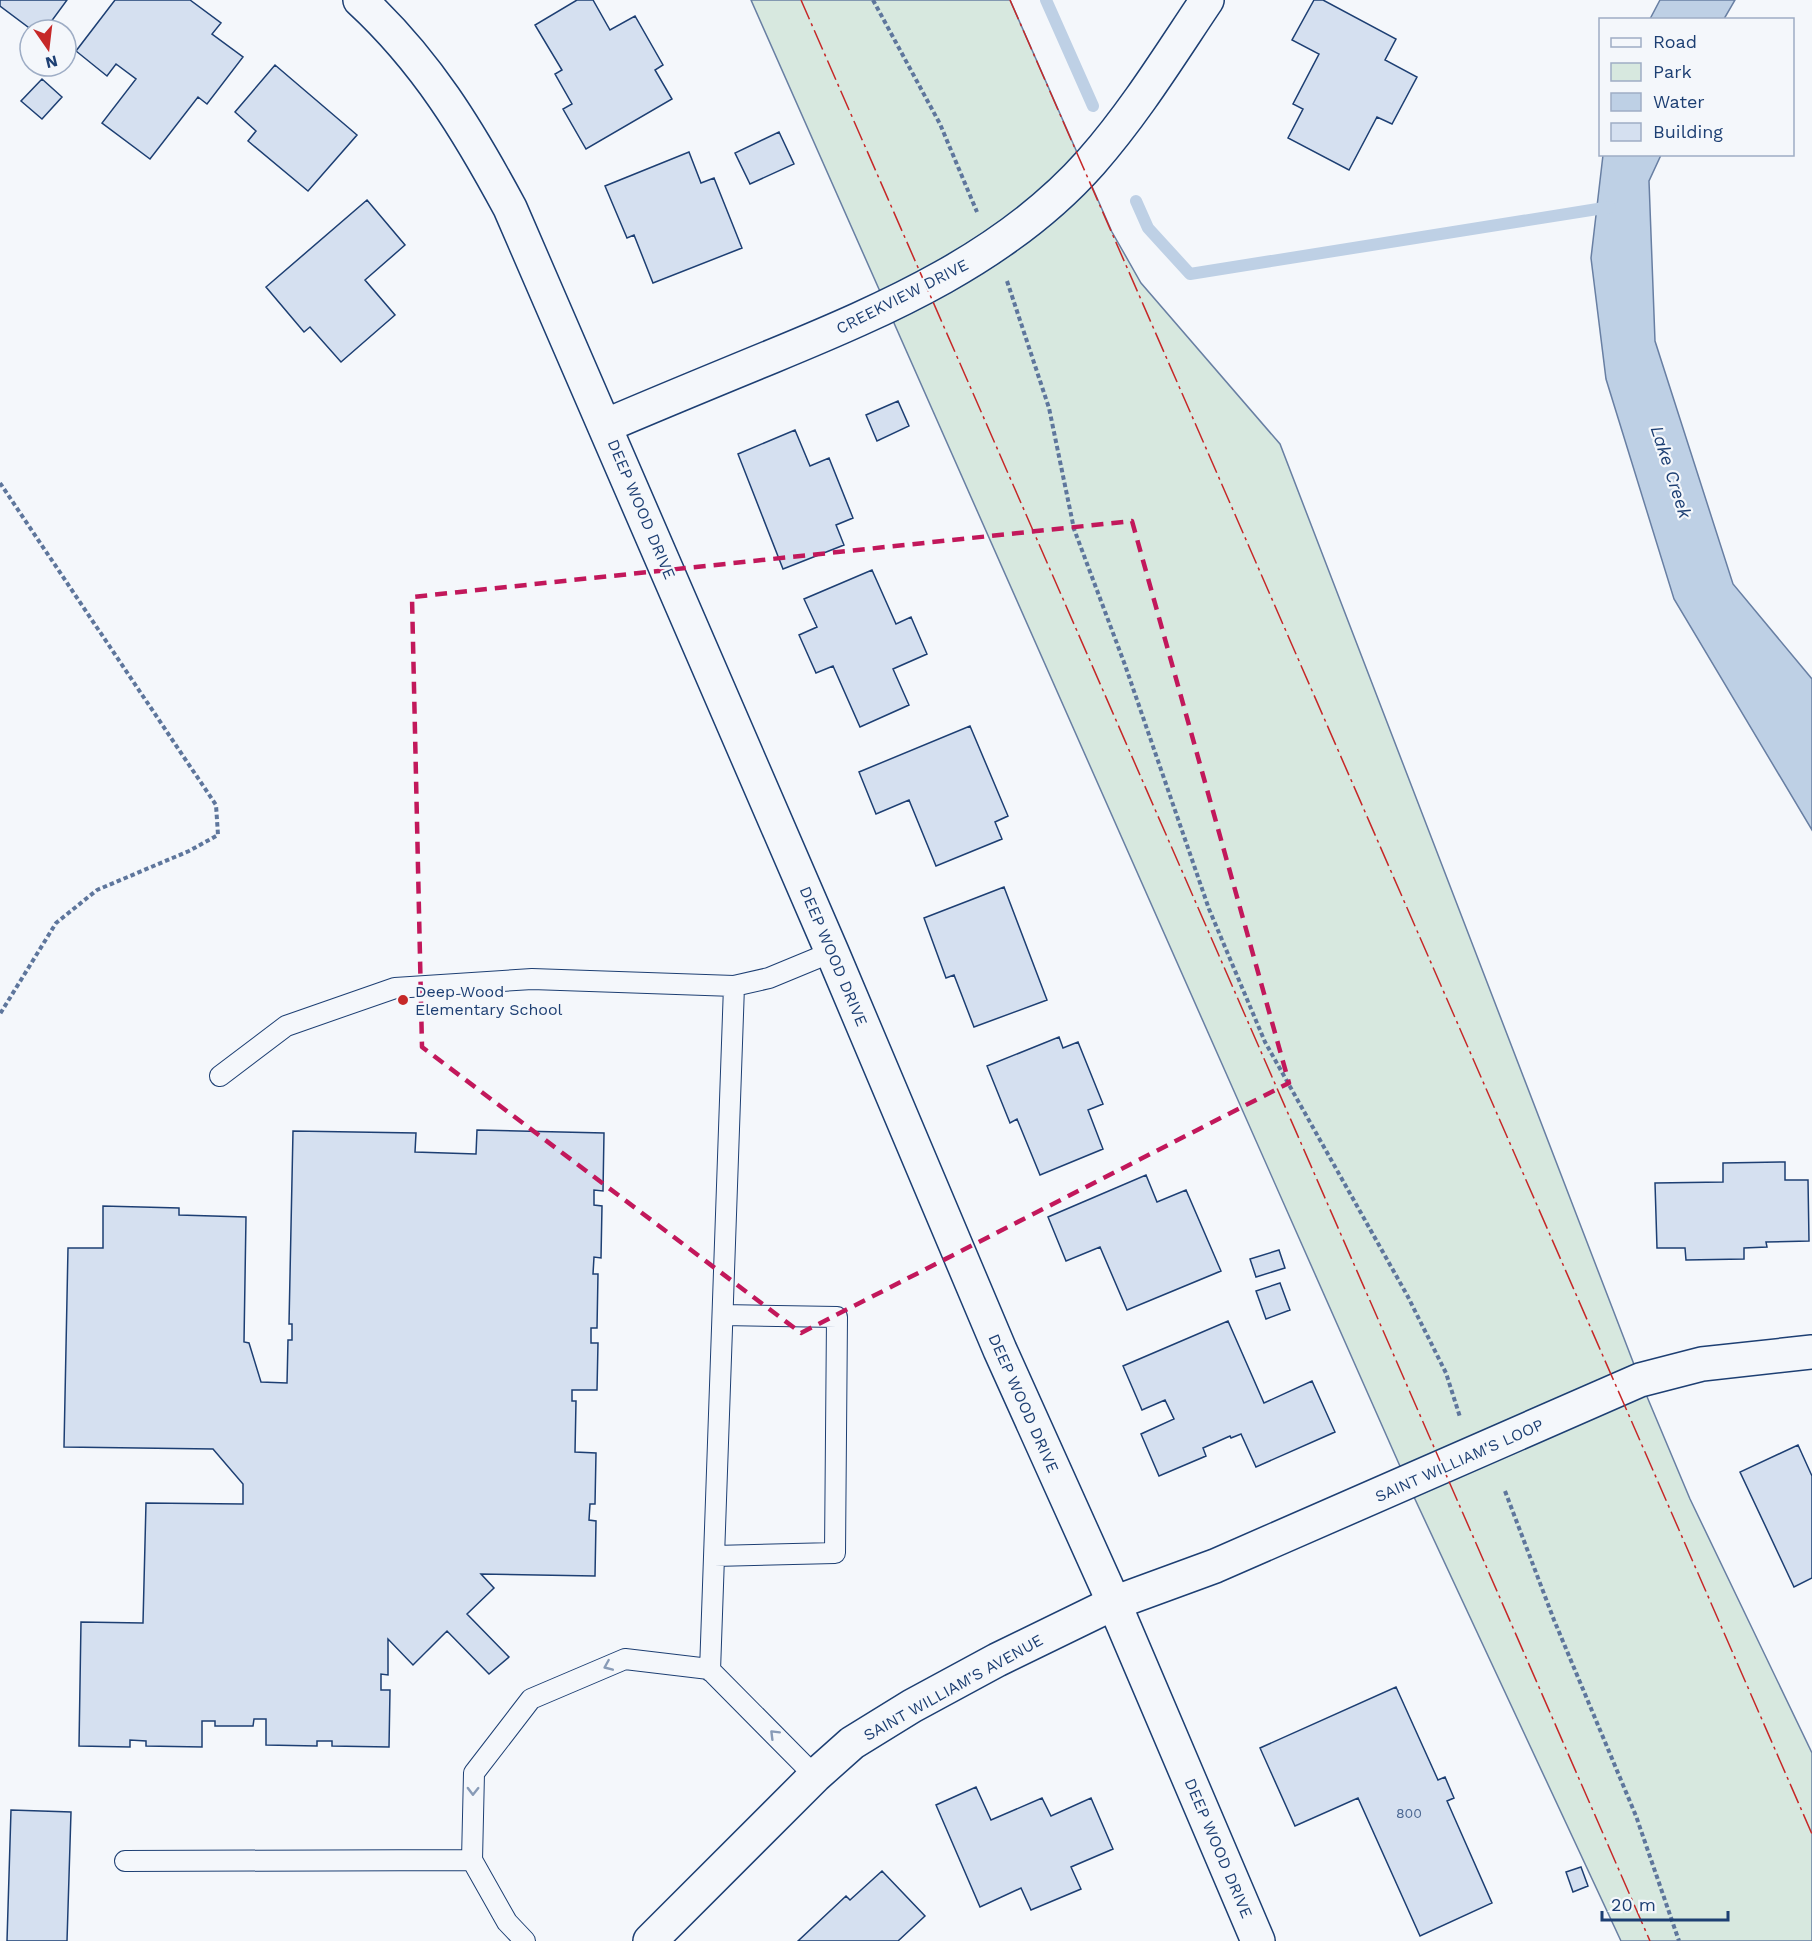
<svg xmlns="http://www.w3.org/2000/svg" width="1812" height="1941" font-family="'Work Sans',sans-serif">
	<style>
		.green { fill: #d7e8df; stroke: #687fa3; stroke-width: 1.5 }
		.water { fill: #bed0e5; stroke: #687fa3; stroke-width: 1.5 }
		.lines { fill: none; stroke-linecap: round; stroke-linejoin: round }
		.stream { stroke: #bed0e5; stroke-width: 12 }
		.building { fill: #d5e0f0; stroke: #1d3f73; stroke-width: 1.5 }
		.service-casing { stroke: #1d3f73; stroke-width: 22 }
		.minor-casing { stroke: #1d3f73; stroke-width: 36 }
		.tertiary-casing { stroke: #1d3f73; stroke-width: 36 }
		.path { stroke: #5e769c; stroke-width: 4; stroke-dasharray: 4.5 3; stroke-linecap: butt }
		.service { stroke: #f4f7fb; stroke-width: 20 }
		.minor { stroke: #f4f7fb; stroke-width: 33 }
		.tertiary { stroke: #f4f7fb; stroke-width: 33 }
		.power { stroke: #c62828; stroke-width: 1.5; stroke-dasharray: 21 4.5 3 4.5; stroke-linecap: butt }
		.oneway { stroke: #889bb7 }
		.marked { fill: none; stroke: #c2185b; stroke-width: 4.5; stroke-dasharray: 12 8; stroke-linejoin: round }
		.poi-dot { fill: #c62828; stroke: #f4f7fb; stroke-width: 2 }
		.labels { text-anchor: middle; stroke-width: 4.5; stroke-linejoin: round; paint-order: stroke }
		.number-label { font-size: 14px; fill: #4b6792 }
		.street-label { font-size: 16px; fill: #1d3f73; stroke: #f4f7fb }
		.poi-label { font-size: 16px; fill: #1d3f73; stroke: #f4f7fb; text-anchor: start }
		.water-label { font-size: 18px; font-style: italic; fill: #1d3f73; stroke: #f4f7fb }
	</style>
	<rect width="100%" height="100%" fill="#f4f7fb"/>
	<path class="green" d="M751,0h259l102,232 29,51 139,161 360,936 50,119 122,254v188h-191l-214,-459z"/>
	<path class="water" d="M1660,0h75l-11,19h-74z
		M1603,155h58l-12,26 6,160 78,243 79,95v151l-138,-231 -68,-220 -15,-121z"/>
	<g class="lines">
		<path class="stream" d="M1046,0l47,106
			M1136,201l12,27 42,46 420,-67"/>
	</g>
	<path class="building" d="M0,0h67l-22,30h-13l-32,-24z
		M115,0h75l31,23 -9,11 31,23 -36,47 -9,-7 -48,62 -48,-36 34,-44 -20,-15 -9,12 -31,-25z
		M577,0h16l17,30 25,-14 28,49 -8,5 17,29 -86,50 -23,-40 9,-5 -17,-30 7,-4 -27,-45z
		M1314,0h9l73,39 -11,21 32,17 -25,47 -15,-7 -28,53 -61,-32 15,-29 -10,-5 26,-50 -27,-14z
		M275,65l82,70 -49,56 -60,-50 8,-10 -21,-19z
		M42,79l20,18 -20,22 -21,-18z
		M779,132l15,32 -44,20 -15,-31z
		M689,152l12,31 13,-5 28,70 -89,35 -19,-48 -7,3 -22,-52z
		M367,200l38,45 -40,35 30,35 -54,47 -31,-35 -6,5 -38,-45z
		M898,401l11,25 -32,15 -11,-26z
		M795,430l15,36 19,-8 24,60 -17,7 8,20 -61,24 -45,-115z
		M872,570l24,54 15,-7 16,37 -34,15 16,36 -49,22 -27,-61 -17,7 -17,-38 18,-8 -13,-28z
		M970,726l38,90 -13,6 7,17 -66,27 -27,-66 -33,14 -17,-42z
		M1004,887l43,113 -73,27 -20,-52 -8,3 -22,-60z
		M1059,1037l4,11 15,-6 25,62 -15,6 15,39 -63,26 -23,-56 -7,4 -23,-57z
		M477,1130l127,3 -1,58 -9,-1v15l8,1 -1,52 -7,-1 -1,17h5l-1,54h-6v15h7l-1,47h-25v11h4l-1,51 21,1 -1,51h-5l-1,16 7,1 -1,55 -114,-2 13,14 -27,26 42,43 -20,17 -42,-43 -34,34 -25,-26v36l-7,-1v16h9l-1,57 -57,-1v-5h-15v5l-51,-1v-26h-12l-1,7h-38v-5h-13v26l-56,-1v-5l-16,-1v7l-51,-1 2,-124 62,1 3,-120 97,1v-20l-30,-35 -149,-2 4,-199h35v-42l76,2v7l67,2 -2,125 5,1 12,39 26,1 1,-43h4v-16h-3l4,-193 123,2 -1,19 61,2z
		M1785,1162v18h23l1,61 -43,1 1,5 -23,1v11l-58,1 -1,-12h-28l-2,-65 68,-1v-19z
		M1146,1175l11,27 29,-12 35,81 -94,39 -27,-63 -34,14 -18,-44z
		M1279,1250l6,18 -29,9 -6,-18z
		M1280,1283l10,27 -24,9 -10,-28z
		M1228,1321l36,82 48,-22 23,51 -79,35 -15,-33 -10,4 -1,-2 -27,12 3,8 -47,20 -18,-42 33,-15 -9,-19 -23,10 -19,-44z
		M1798,1445l14,31v102l-18,9 -54,-115z
		M1396,1687l42,93 7,-3 9,21 -7,3 45,102 -72,33 -62,-138 -63,28 -35,-78z
		M976,1787l15,33 51,-22 9,18 40,-18 22,51 -42,18 10,22 -50,21 -10,-22 -41,19 -44,-102z
		M11,1810l60,2 -4,129h-60z
		M1581,1867l7,19 -15,6 -7,-20z
		M882,1871l43,45 -27,25h-100l48,-45 4,4z"/>
	<g class="lines">
		<defs>
			<path id="service" d="M220,1076l66,-50 109,-38 137,-9 202,7 35,-8 63,-26
				M714,1556l121,-3 2,-236 -114,-2
				M710,1671l24,-685
				M125,1861l347,-1
				M525,1941l-18,-19 -35,-62 2,-87 57,-74 94,-40 84,10 106,107"/>
			<path id="minor" d="M605,426c56,-24 112,-47 168,-70 114,-47 234,-99 318,-194 44,-50 79,-107 116,-162
				M650,1941l165,-165 37,-33 60,-37 85,-46 117,-57 101,-37 425,-186 62,-16 110,-12"/>
			<path id="tertiary" d="M360,0c66,61 108,130 150,208l322,744 168,398 114,253 144,338"/>
		</defs>
		<use href="#service" class="service-casing"/>
		<use href="#minor" class="minor-casing"/>
		<use href="#tertiary" class="tertiary-casing"/>
		<path class="path" d="M873,0l67,124 37,88
			M1007,281l42,127 25,121 51,136 84,244 56,133 142,253 39,78 14,44
			M0,483l216,322 2,30 -29,16 -92,39 -41,33 -56,91
			M1505,1491l49,129 82,196 43,125"/>
		<use href="#service" class="service"/>
		<use href="#minor" class="minor"/>
		<use href="#tertiary" class="tertiary"/>
		<path class="power" d="M801,0l849,1941
			M1010,0l802,1834"/>
	</g>
	<defs><path id="oneway-chevron" d="M-2-3.5L2.5 0L-2 3.5" fill="none" stroke-width="1.6" stroke-linecap="round" stroke-linejoin="round" transform="scale(1.5)"/></defs>
	<g class="oneway">
		<use href="#oneway-chevron" transform="translate(608 1666) rotate(157)"/>
		<use href="#oneway-chevron" transform="translate(774 1734) rotate(-135)"/>
		<use href="#oneway-chevron" transform="translate(473 1791) rotate(91)"/>
	</g>
	<path class="marked" d="M1132,521l157,562 -488,250 -379,-286 -10,-450z"/>
	<circle class="poi-dot" cx="403" cy="1000" r="6"/>
	<g class="labels">
		<g class="number-label">
			<text x="1409" y="1818">800</text>
		</g>
		<g class="street-label">
			<text transform="translate(902 296) rotate(-27)" y="6">CREEKVIEW DRIVE</text>
			<text transform="translate(642 509) rotate(67)" y="6">DEEP WOOD DRIVE</text>
			<text transform="translate(834 956) rotate(67)" y="6">DEEP WOOD DRIVE</text>
			<text transform="translate(1024 1403) rotate(66)" y="6">DEEP WOOD DRIVE</text>
			<text transform="translate(1459 1460) rotate(-24)" y="6">SAINT WILLIAM'S LOOP</text>
			<text transform="translate(953 1687) rotate(-29)" y="6">SAINT WILLIAM'S AVENUE</text>
			<text transform="translate(1219 1848) rotate(67)" y="6">DEEP WOOD DRIVE</text>
		</g>
		<g class="poi-label">
			<text x="415" y="997">Deep Wood<tspan x="415" dy="18">Elementary School</tspan></text>
		</g>
		<g class="water-label">
			<text transform="translate(1671 472) rotate(72)" y="6">Lake Creek</text>
		</g>
	</g>
	<rect x="1599" y="18" width="195" height="138" fill="#f4f7fb" stroke="#9eadc5" stroke-width="1.5"/>
	<rect x="1611" y="38" width="30" height="9" fill="#f4f7fb" stroke="#9eadc5" stroke-width="1.5"/>
	<text x="1653" y="48" font-size="18" fill="#1d3f73">Road</text>
	<rect x="1611" y="63" width="30" height="18" fill="#d7e8df" stroke="#9eadc5" stroke-width="1.5"/>
	<text x="1653" y="78" font-size="18" fill="#1d3f73">Park</text>
	<rect x="1611" y="93" width="30" height="18" fill="#bed0e5" stroke="#9eadc5" stroke-width="1.5"/>
	<text x="1653" y="108" font-size="18" fill="#1d3f73">Water</text>
	<rect x="1611" y="123" width="30" height="18" fill="#d5e0f0" stroke="#9eadc5" stroke-width="1.5"/>
	<text x="1653" y="138" font-size="18" fill="#1d3f73">Building</text>
	<g transform="translate(48 48) rotate(166)"><circle r="28" fill="#f4f7fb" stroke="#9eadc5" stroke-width="1.5"/>
	<path d="M0-4.5L10 22L0 15L-10 22Z" fill="#c62828"/>
	<text y="-9" font-size="16" font-weight="bold" text-anchor="middle" fill="#1d3f73">N</text>
	</g>
	<path d="M1602 1911v9h126v-9" fill="none" stroke="#1d3f73" stroke-width="3"/>
	<text x="1611" y="1911" font-size="18" fill="#1d3f73" stroke="#f4f7fb" stroke-width="4.5" paint-order="stroke">20 m</text>
</svg>
